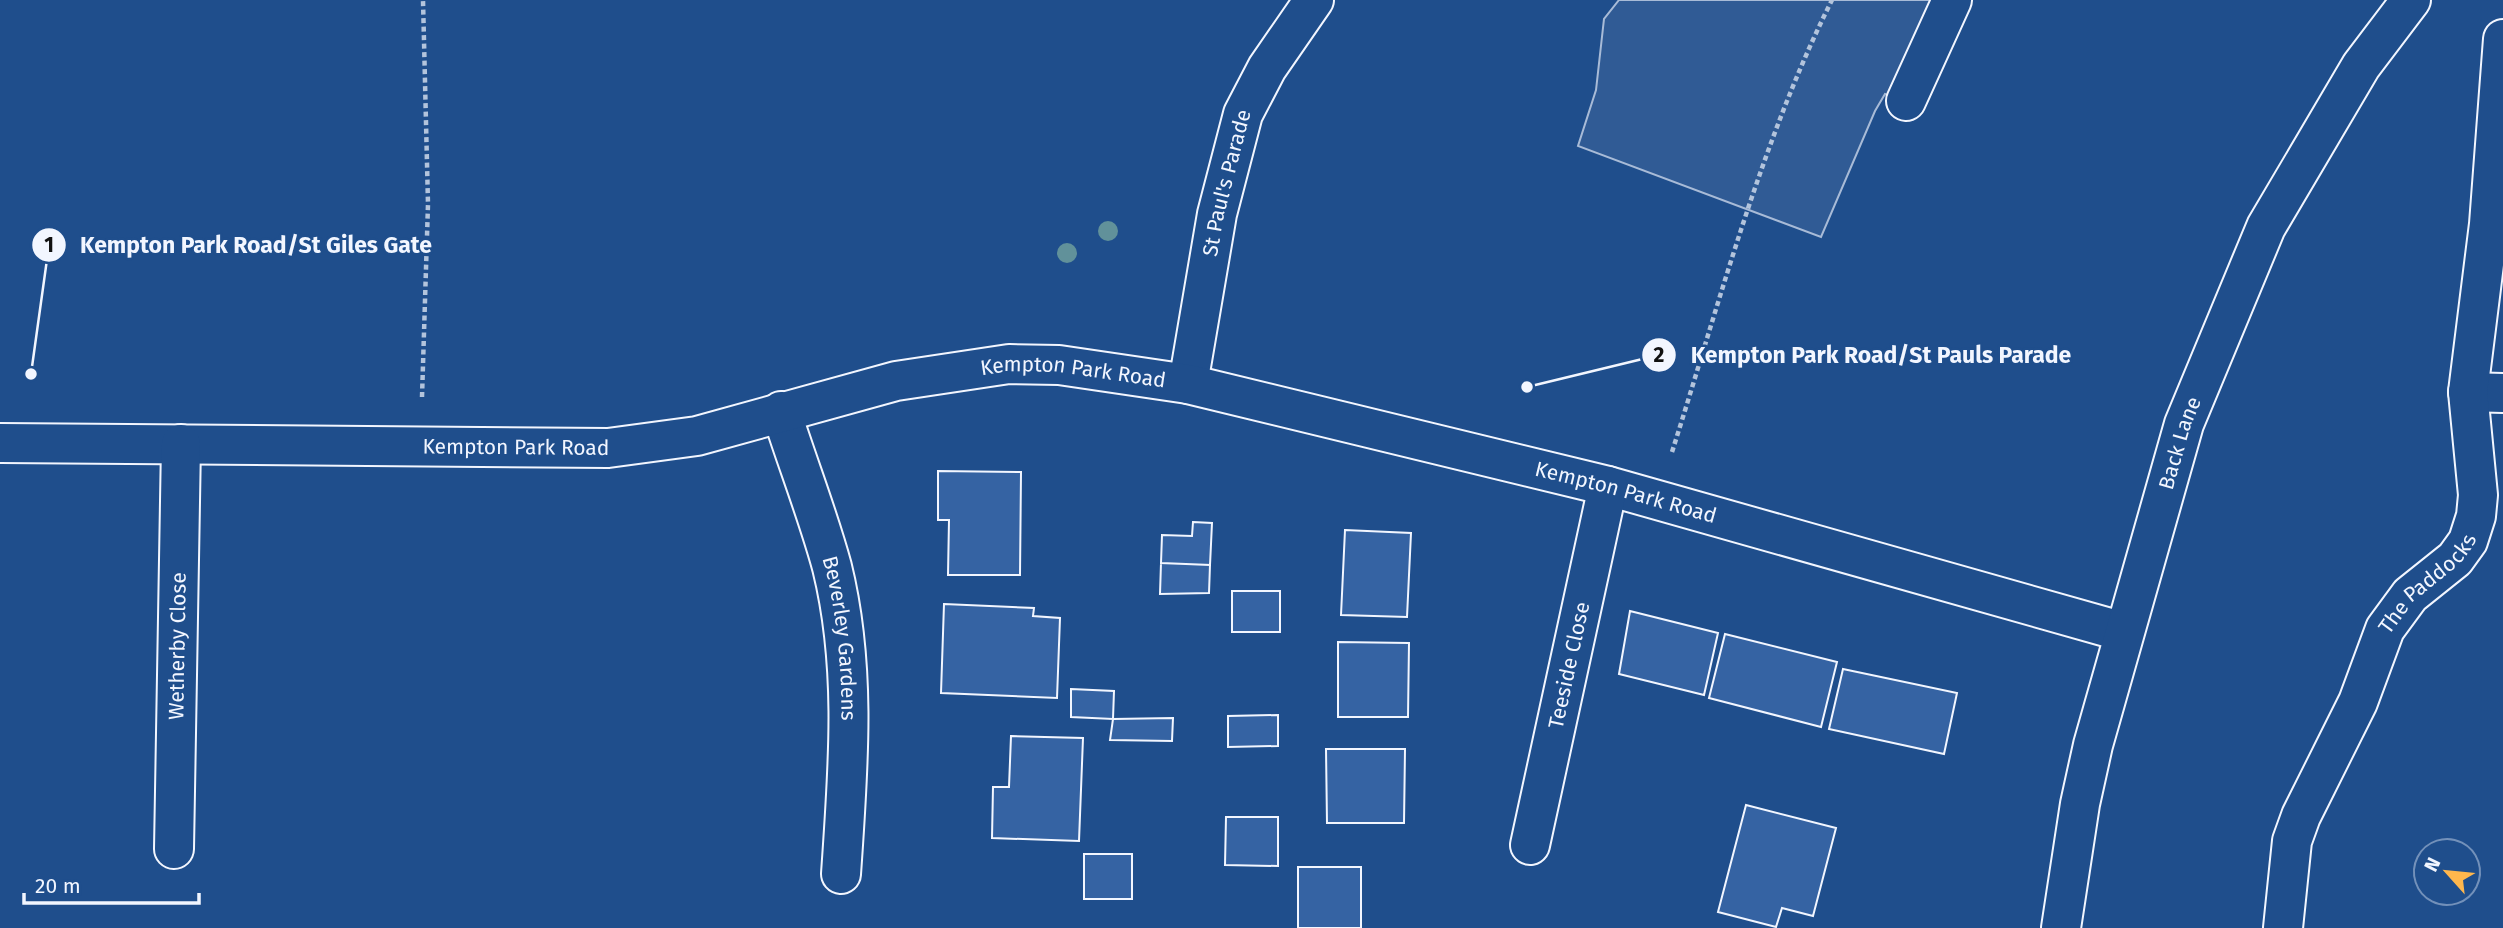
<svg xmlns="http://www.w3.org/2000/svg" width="2503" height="928" font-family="'Fira Sans',sans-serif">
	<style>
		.built { fill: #305b95; stroke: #a8bbd7; stroke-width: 2 }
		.building { fill: #3563a3; stroke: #f2f6ff; stroke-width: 2 }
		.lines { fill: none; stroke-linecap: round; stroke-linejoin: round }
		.minor-casing { stroke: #f2f6ff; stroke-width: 42 }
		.path { stroke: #b3c4dc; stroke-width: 4.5; stroke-dasharray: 5 3.5; stroke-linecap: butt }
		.minor { stroke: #1f4e8c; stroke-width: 38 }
		.tree { fill: #61919a }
		.labels { text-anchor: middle; stroke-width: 5; stroke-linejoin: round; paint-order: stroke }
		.street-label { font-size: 21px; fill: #f2f6ff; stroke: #1f4e8c }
		.leader { fill: none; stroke: #f2f6ff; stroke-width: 2.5 }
		.callout-dot { fill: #f2f6ff; stroke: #1f4e8c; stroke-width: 2.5 }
		.mark-label { font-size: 21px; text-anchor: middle; font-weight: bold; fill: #111 }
		.callout-label { font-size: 23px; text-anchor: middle; font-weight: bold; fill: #f2f6ff; stroke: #1f4e8c; stroke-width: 5; stroke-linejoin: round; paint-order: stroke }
	</style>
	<rect width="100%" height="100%" fill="#1f4e8c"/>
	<path class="built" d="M1619,0h333l-46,101 -21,-7 -10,17 -54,126 -243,-91 18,-56 8,-71z"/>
	<path class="building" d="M938,471l83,1 -1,103h-72l1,-55h-11z
		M1193,522l19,1 -2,42 -49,-2 1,-28 30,1z
		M1345,530l66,3 -4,84 -66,-2z
		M1161,563l49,2 -1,28 -49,1z
		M1232,591h48v41h-48z
		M944,604l90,4 -1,8 27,2 -3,80 -116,-5z
		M1630,611l88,22 -14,62 -85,-21z
		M1725,634l112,28 -16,65 -112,-29z
		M1338,642l71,1 -1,74h-70z
		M1843,669l114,24 -13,61 -115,-25z
		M1071,689l43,2 -1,28 -42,-2z
		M1278,715v31l-50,1v-31z
		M1173,718l-1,23 -62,-1 3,-21z
		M1011,736l72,2 -4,103 -87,-3 1,-51h16z
		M1326,749h79l-1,74h-77z
		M1746,805l90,23 -23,88 -31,-8 -6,19 -58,-15z
		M1226,817h52v49l-53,-1z
		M1084,854h48v45h-48z
		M1298,867h63v61h-63z"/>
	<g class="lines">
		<defs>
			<g id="minor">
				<path d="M1906,101l46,-101"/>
				<path id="s1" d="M1188,384l29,-170 26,-100 24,-46 47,-68"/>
				<path d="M2468,392l35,1"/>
				<path id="s2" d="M781,411c16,51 37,104 51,156 25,101 16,204 9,307"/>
				<path id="s3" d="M0,443l608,5 89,-12 199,-55 113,-17 50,1 129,19 420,102 516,146"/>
				<path id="s4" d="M1530,845l78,-359"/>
				<path id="s5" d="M174,849l7,-405"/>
				<path id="s6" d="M2061,928l19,-124 13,-59 91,-321 82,-197 95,-161 50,-66"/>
				<path id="s7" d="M2283,928l9,-87 9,-25 57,-114 27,-73 25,-34 45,-36 13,-18 8,-25 2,-21 -10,-103 21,-168 14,-185"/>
			</g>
		</defs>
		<use href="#minor" class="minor-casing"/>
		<path class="path" d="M422,397l6,-193 -5,-204
			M1672,452c47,-148 90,-313 160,-452"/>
		<use href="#minor" class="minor"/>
	</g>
	<g class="tree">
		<circle cx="1108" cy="231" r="10"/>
		<circle cx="1067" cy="253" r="10"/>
	</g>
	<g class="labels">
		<g class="street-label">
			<text dy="7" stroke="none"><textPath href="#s1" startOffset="205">St Paul's Parade</textPath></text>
			<text dy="7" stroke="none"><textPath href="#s3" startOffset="1083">Kempton Park Road</textPath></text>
			<text dy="7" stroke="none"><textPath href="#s6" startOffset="500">Back Lane</textPath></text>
			<text dy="7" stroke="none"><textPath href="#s3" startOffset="516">Kempton Park Road</textPath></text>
			<text dy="7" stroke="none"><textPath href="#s3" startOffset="1650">Kempton Park Road</textPath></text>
			<text dy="7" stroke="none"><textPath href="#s7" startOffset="382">The Paddocks</textPath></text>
			<text dy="7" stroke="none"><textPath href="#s2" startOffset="236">Beverley Gardens</textPath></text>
			<text dy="7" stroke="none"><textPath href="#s5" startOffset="203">Wetherby Close</textPath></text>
			<text dy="7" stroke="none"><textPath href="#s4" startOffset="184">Teeside Close</textPath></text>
		</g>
	</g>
	<path class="leader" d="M31 374L49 245M1527 387L1659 355"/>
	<g class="callout-dot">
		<circle cx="31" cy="374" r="7"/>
		<circle cx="1527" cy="387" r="7"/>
		<circle cx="49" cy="245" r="18"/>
		<circle cx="1659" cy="355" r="18"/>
	</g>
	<g class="mark-label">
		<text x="49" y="252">1</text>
		<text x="1659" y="362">2</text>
	</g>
	<g class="callout-label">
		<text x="256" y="253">Kempton Park Road/St Giles Gate</text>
		<text x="1881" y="363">Kempton Park Road/St Pauls Parade</text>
	</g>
	<g transform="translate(2447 872) rotate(297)"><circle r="33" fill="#1f4e8c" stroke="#7391ba" stroke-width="2"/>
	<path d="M0-5L12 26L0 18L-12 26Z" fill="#ffb74d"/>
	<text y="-10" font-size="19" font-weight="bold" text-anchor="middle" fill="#f2f6ff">N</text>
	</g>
	<path d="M24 893v10h175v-10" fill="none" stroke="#f2f6ff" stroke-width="3.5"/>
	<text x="35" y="893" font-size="21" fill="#f2f6ff" stroke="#1f4e8c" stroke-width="5" paint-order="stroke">20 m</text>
</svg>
